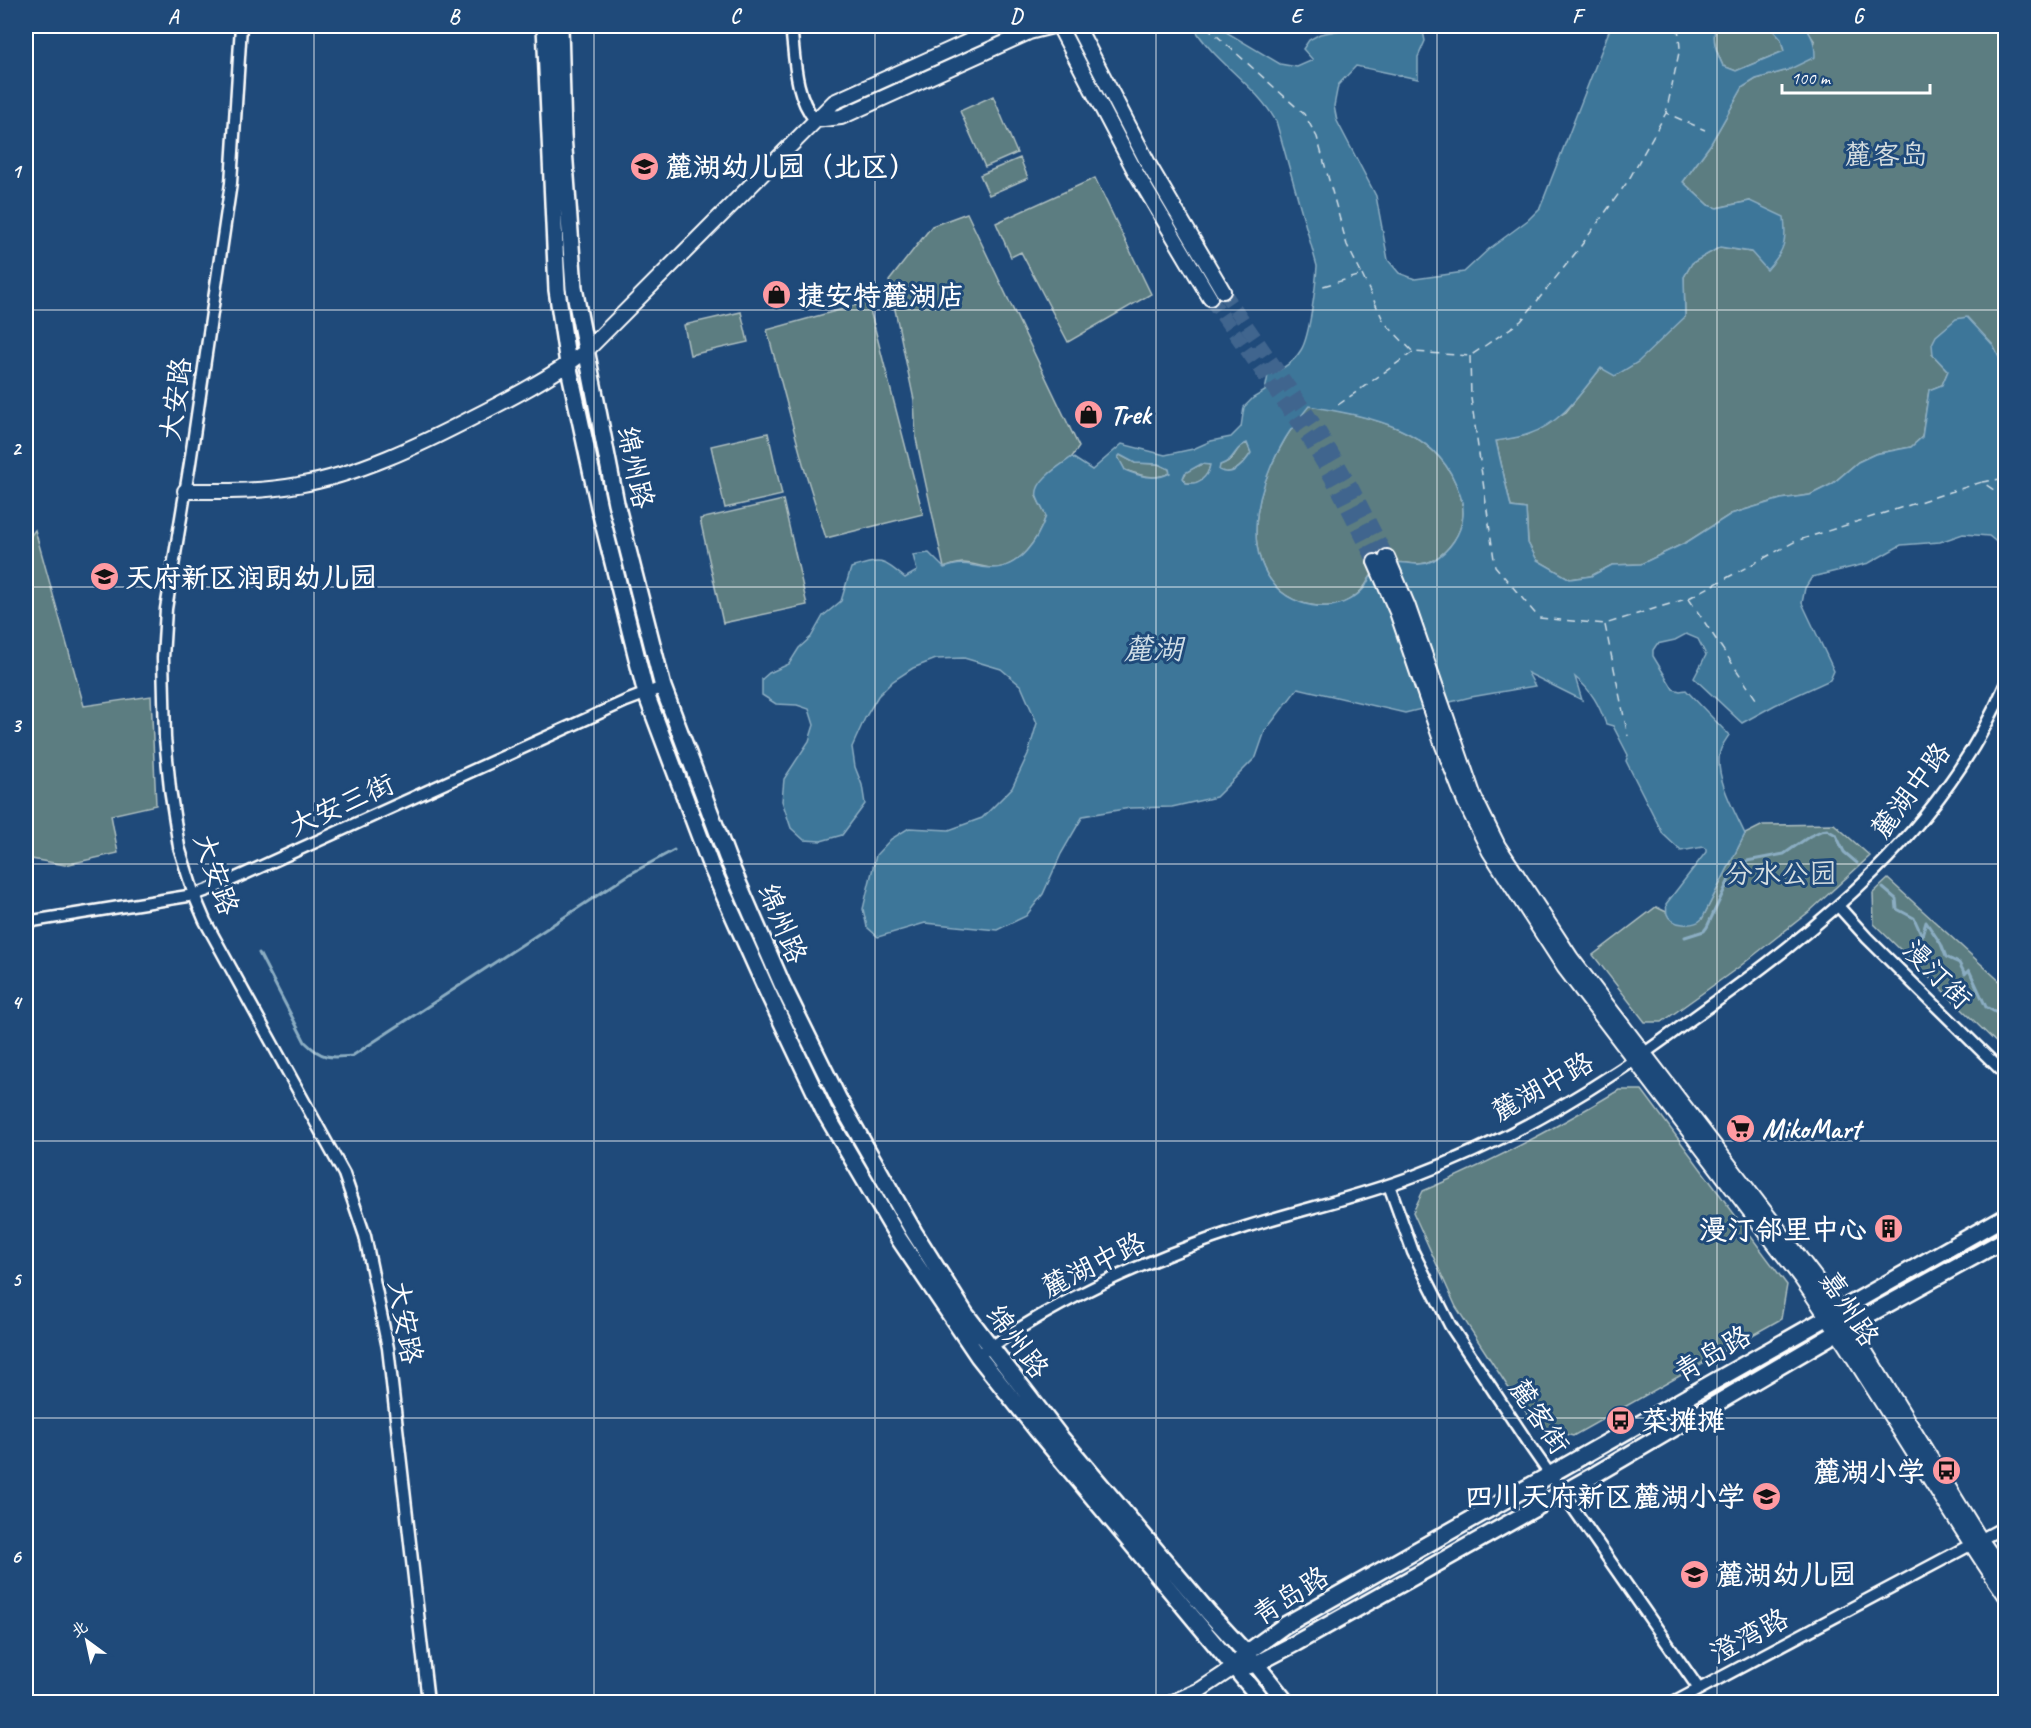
<svg xmlns="http://www.w3.org/2000/svg" width="2031" height="1728" font-family="Caveat,'LXGW WenKai TC',sans-serif">
	<style>
		.green { fill: #5b7d81; stroke: #adbec0; stroke-width: 1.5 }
		.water { fill: #3e7699; stroke: #8badc2; stroke-width: 1.5; fill-rule: evenodd }
		.lines { fill: none; stroke-linecap: round; stroke-linejoin: round }
		.stream { stroke: #8badc2; stroke-width: 3 }
		.ferry { stroke: #cfdde6; stroke-width: 1.5; stroke-dasharray: 8 6; stroke-linecap: butt }
		.tertiary-tunnel { stroke: #41658e; stroke-width: 14; stroke-dasharray: 14 7; stroke-linecap: butt }
		.minor-casing { stroke: #fff; stroke-width: 15 }
		.tertiary-casing { stroke: #fff; stroke-width: 18 }
		.secondary-casing { stroke: #fff; stroke-width: 20 }
		.minor { stroke: #1f4a7a; stroke-width: 10 }
		.tertiary { stroke: #1f4a7a; stroke-width: 14 }
		.secondary { stroke: #1f4a7a; stroke-width: 15 }
		.grid { fill: none; stroke: #fff; stroke-width: 1.5; stroke-opacity: 0.55 }
		.labels { text-anchor: middle; stroke-width: 6; stroke-linejoin: round; paint-order: stroke }
		.park-label { font-size: 28px; fill: #d6dee0; stroke: #1f4a7a }
		.poi-label { font-size: 28px; font-weight: bold; fill: #fff; stroke: #1f4a7a; text-anchor: start }
		.street-label { font-size: 28px; fill: #fff; stroke: #1f4a7a }
		.water-label { font-size: 30px; font-style: italic; fill: #cfdde6; stroke: #1f4a7a }
		.neatline { fill: none; stroke: #fff; stroke-width: 2 }
		.grid-label { font-size: 20px; text-anchor: middle; font-weight: bold; fill: #fff }
	</style>
	<rect width="100%" height="100%" fill="#1f4a7a"/>
	<filter id="ink" filterUnits="userSpaceOnUse"><feTurbulence type="fractalNoise" baseFrequency=".0167" numOctaves="2"/><feDisplacementMap in="SourceGraphic" scale="12" xChannelSelector="R" yChannelSelector="G"/><feConvolveMatrix kernelMatrix="1 2 1 2 8 2 1 2 1" color-interpolation-filters="sRGB"/></filter>
	<g filter="url(#ink)">
		<path class="green" d="M1716,26h53l12,13 3,12 -48,20 -13,-5c-6,-13 -12,-27 -7,-40z
			M1804,26h201v346l-1,-7 -71,-10 15,16 -6,14 -13,5 -7,47 -11,10 -36,7 -17,8 -26,22 -22,11 -29,4 -50,15 -44,28 -46,22 -29,1 -21,11 -21,3 -33,-19 -9,-17 -2,-34 -15,-2 -15,-66 31,-6 39,-23 35,-44 84,-51 -1,-40 8,-14 28,-16 31,5 -1,-51 -34,7 -8,-3 -25,-23 27,-37 33,-58 13,-8 32,-9 27,-28z
			M993,96l24,57 -32,14 -25,-56z
			M1020,158l8,20 -39,17 -9,-20z
			M1095,178l56,116 -83,48 -47,-90 -10,5 -15,-34z
			M967,213l112,234 -7,10 -22,16 -14,23 10,20c-8,23 -26,53 -55,52 -9,-1 -19,-5 -28,-5 -6,0 -13,3 -19,5l-28,-129 -2,-39 -25,-119 43,-55z
			M868,302l55,212 -97,24 -21,-67 -38,-141z
			M741,312l7,30 -58,13 -6,-30z
			M1309,405c53,11 122,20 146,77 5,12 9,21 8,34 -2,18 -13,34 -29,44 -19,10 -31,-2 -43,4 -5,3 -12,5 -17,8 -4,4 -6,10 -10,15 -7,10 -22,19 -34,19 -19,2 -41,-5 -54,-19 -37,-42 -16,-106 9,-148 7,-12 16,-23 24,-34z
			M768,433l14,62 -57,13 -14,-62z
			M1247,443l4,10c-7,11 -19,25 -33,17l2,-5 11,-5 9,-14z
			M1120,455l15,8 23,1 11,5 1,4c-15,8 -30,2 -45,-3l-7,-13z
			M1204,463l6,2c-2,12 -11,20 -24,18l-3,-5 4,-7z
			M783,500l24,105 -84,18 -23,-104z
			M35,530l49,176 67,-10 5,109 -45,10 7,38 -53,12 -39,-7v-316z
			M1834,824l36,32 -60,55 -71,56 -77,55h-17l-52,-67 63,-48 29,14 17,-2 43,-85 18,-9z
			M1888,879l117,107v65l-131,-127 -1,-31z
			M1619,1090h23l145,195 -6,34 -208,117 -37,-10 -28,-39 -52,-80 -43,-95 10,-21c68,-29 133,-63 196,-101z"/>
		<path class="water" d="M1193,26h26l7,6 54,32 17,3 16,-7 -10,-11 6,-9 11,-6 42,-8h60l3,15 -7,16v22l-62,-13 -18,19 -4,21 3,15 39,75 12,64 11,13 16,6 49,-7 25,-23 39,-29 12,-12 71,-182h105c-5,13 1,27 7,40l13,5 48,-20 -3,-12 -12,-13h35c9,10 11,18 11,31l-27,13 -32,9 -13,8 -33,58 -27,37 25,23 9,3 33,-7 34,16c3,26 0,34 -17,53l-16,-18 -31,-5 -28,16 -8,14 1,40 -47,45 -23,14 -14,-8c-21,26 -39,55 -72,66 -11,4 -22,5 -33,7l15,66 15,2 2,34 9,17 33,19 21,-3 21,-11 29,-1 46,-22 44,-28 50,-15 29,-4 22,-11 26,-22 17,-8 36,-7 11,-10 7,-47 13,-5 6,-14 -15,-16 -1,-11 4,-8 20,-17 11,-2 26,28 13,27 -1,177 -16,-13 -26,-2 -23,8 -39,3 -32,18 -57,14 -7,11 -3,15 32,68 -4,9 -55,25 -33,18 -48,-45 12,-23 -8,-16 -12,-5 -11,6 -18,4 -4,6v6l20,33 7,2 6,-1 43,45c-3,5 -8,11 -9,17 -6,24 15,60 25,82l-43,85c-8,8 -31,7 -35,-5 -1,-3 0,-7 -1,-10l40,-52v-3l-3,-2 -22,4 -18,-17 -37,-73 2,-6 -15,-29 -7,-2c-7,-19 -14,-33 -31,-47l7,23 -54,-27 7,13 -64,11 -66,16 -107,-25 -33,43 -9,26 -40,40 -44,10 -42,1 -47,8 -22,38 -18,40 -17,22 -29,14 -72,-7 -47,14 -11,-10 -4,-18 13,-54 15,-16 18,-11 40,2 33,-12 30,-30 16,-34 9,-31 -16,-37 -20,-17 -37,-11 -28,1 -23,9 -20,13 -15,15 -13,22 -13,29 3,20 7,18 3,19 -23,31 -21,6 -17,-1 -13,-12 -9,-27 2,-22 25,-38 5,-16 -5,-16 -12,-4 -21,-1 -14,-9v-16l7,-6 20,-9 10,-16 12,-11 12,-21 18,-15 10,-33c30,-9 30,-10 54,10l12,-7 -4,-16 16,-2 15,15c24,-8 25,-1 47,0 29,1 47,-29 55,-52 -3,-6 -7,-13 -9,-19 -4,-16 24,-32 35,-40l20,13 30,-26 43,11 28,-6 18,-8 20,-4 10,-10 3,-20 9,-9 12,-7 3,-16c14,-5 25,-12 33,-25 9,-14 15,-67 16,-84l-41,-145c-21,-37 -62,-59 -83,-95zM1309,406c53,10 122,19 146,76 5,12 9,21 8,34 -2,18 -13,34 -29,44 -18,10 -31,-2 -43,4 -5,3 -12,5 -16,8 -5,3 -7,10 -10,15 -8,10 -23,18 -35,19 -19,2 -41,-5 -54,-19 -37,-42 -16,-105 9,-148 7,-12 16,-23 24,-33zM1247,443l4,10c-7,11 -18,25 -32,17l1,-5c16,-5 13,-17 27,-22zM1120,455l15,8 23,1 11,5 1,4c-15,8 -31,3 -45,-3l-7,-13zM1201,464l9,1c-2,12 -11,20 -24,18l-3,-5 2,-5z"/>
		<g class="lines">
			<path class="stream" d="M1883,888l13,11 1,10 17,9 8,18 4,-14 15,22 5,13 13,6 6,11 4,-4 17,37 20,11
				M1685,937l19,-6 3,-4 27,-58 13,-8 37,-7 26,-18 11,-5 6,-1 9,5 8,17 13,11
				M259,953l46,89c17,17 24,16 47,14l278,-182 44,-24"/>
			<path class="ferry" d="M1206,26l98,88 13,23 30,108 15,30 -39,11
				M1678,26l2,22 -14,65 39,17
				M1362,275l22,47 29,30 57,4 51,-35 57,-71 50,-69 38,-68
				M1470,356l1,42 24,168 44,52 66,6 84,-26 107,-57 186,-59 24,16
				M1338,405l75,-53
				M1982,482l24,-4
				M1689,599l69,103
				M1605,625l23,111"/>
			<path class="tertiary-tunnel" d="M1223,291l96,140 33,57 35,69
				M1210,298l99,141 31,54 35,69"/>
			<defs>
				<path id="minor" d="M241,26l-10,157 -41,280 -24,146 -3,49 2,80 5,51 9,58 15,48 11,26 139,253 21,62 23,112 40,354
					M791,26c4,31 3,69 24,94
					M1839,907l28,31 139,137
					M26,922l168,-27 22,-8 410,-186 37,-14
					M1389,1185l24,67 37,73 78,118 171,246
					M985,1351c79,-55 170,-95 261,-124 56,-18 113,-30 168,-51 69,-26 135,-60 196,-100 29,-18 55,-38 83,-58 127,-90 250,-187 313,-335
					M1675,1702l331,-176"/>
				<path id="tertiary" d="M1059,26l77,147 74,125
					M1077,26l72,139 74,126
					M815,120l26,-3 188,-85 24,-6
					M185,491c37,0 77,1 113,-6 59,-10 122,-40 174,-67 39,-20 78,-40 114,-67l248,-249 169,-76
					M1387,557l21,50 66,190 24,49 73,112 268,351 141,230 26,36
					M1375,562l22,50 46,134 22,56 25,50 74,115 237,311c72,104 134,214 205,318
					M1173,1702l27,-12 33,-22"/>
				<path id="secondary" d="M545,26l12,264 11,74 31,143 47,187 64,170 57,127 57,120 75,128 79,117 58,73 227,273
					M560,26l3,109 11,153 42,215 47,184 64,170 55,127 57,116 75,132 51,81 97,126 147,174 47,51 30,38
					M1240,1660l5,-6 40,-29 721,-409
					M1248,1666l8,-2 40,-21 300,-169 254,-149 156,-86"/>
			</defs>
			<use href="#minor" class="minor-casing"/>
			<use href="#tertiary" class="tertiary-casing"/>
			<use href="#secondary" class="secondary-casing"/>
			<use href="#minor" class="minor"/>
			<use href="#tertiary" class="tertiary"/>
			<use href="#secondary" class="secondary"/>
		</g>
	</g>
	<path class="grid" d="M314,26v1676M594,26v1676M875,26v1676M1156,26v1676M1437,26v1676M1717,26v1676M26,310h1980M26,587h1980M26,864h1980M26,1141h1980M26,1418h1980"/>
	<defs>
		<symbol id="school-disc" viewBox="-11 -11 22 22"><circle r="9.5" fill="#ff9aa2" stroke="#1f4a7a"/><path d="M0-5L7-2L0 1L-7-2ZM-4 1L0 2.5L4 1V4Q0 6-4 4Z" fill="#111"/></symbol>
		<symbol id="shop-disc" viewBox="-11 -11 22 22"><circle r="9.5" fill="#ff9aa2" stroke="#1f4a7a"/><path d="M-5-2.5h2.3a2.7 3.5 0 0 1 5.4 0H5L5.5 6h-11ZM-1.5-2.5h3a1.5 2.3 0 0 0-3 0Z" fill="#111"/></symbol>
		<symbol id="supermarket-disc" viewBox="-11 -11 22 22"><circle r="9.5" fill="#ff9aa2" stroke="#1f4a7a"/><path d="M-6-5.5h2.5l.6 2H6L4.5 2H-2.5L-4.4-4H-6ZM-1.5 3.2a1.3 1.3 0 1 0 .1 0ZM3 3.2a1.3 1.3 0 1 0 .1 0Z" fill="#111"/></symbol>
		<symbol id="building-disc" viewBox="-11 -11 22 22"><circle r="9.5" fill="#ff9aa2" stroke="#1f4a7a"/><path d="M-4-6H4V6H1V3H-1V6H-4ZM-2.5-4.3h1.7v1.8h-1.7ZM.8-4.3h1.7v1.8H.8ZM-2.5-1h1.7V.8h-1.7ZM.8-1h1.7V.8H.8Z" fill="#111"/></symbol>
		<symbol id="bus-disc" viewBox="-11 -11 22 22"><circle r="9.5" fill="#ff9aa2" stroke="#1f4a7a"/><path d="M-5-6H5V4H4V6H2V4H-2V6H-4V4H-5ZM-3.5-4V0h7V-4ZM-3.5 1.2v1.5H-2V1.2ZM2 1.2v1.5H3.5V1.2Z" fill="#111"/></symbol>
	</defs>
	<g fill-rule="evenodd">
		<use href="#school-disc" x="628" y="150" width="33" height="33"/>
		<use href="#shop-disc" x="760" y="278" width="33" height="33"/>
		<use href="#shop-disc" x="1072" y="398" width="33" height="33"/>
		<use href="#school-disc" x="88" y="560" width="33" height="33"/>
		<use href="#supermarket-disc" x="1724" y="1112" width="33" height="33"/>
		<use href="#building-disc" x="1872" y="1212" width="33" height="33"/>
		<use href="#bus-disc" x="1604" y="1404" width="33" height="33"/>
		<use href="#bus-disc" x="1930" y="1454" width="33" height="33"/>
		<use href="#school-disc" x="1750" y="1480" width="33" height="33"/>
		<use href="#school-disc" x="1678" y="1558" width="33" height="33"/>
	</g>
	<g class="labels">
		<g class="park-label">
			<text x="1886" y="164">麓客岛</text>
			<text x="1781" y="883">分水公园</text>
		</g>
		<g class="poi-label">
			<text x="665" y="176">麓湖幼儿园（北区）</text>
			<text x="797" y="305">捷安特麓湖店</text>
			<text x="1110" y="424">Trek</text>
			<text x="125" y="587">天府新区润朗幼儿园</text>
			<text x="1762" y="1138">MikoMart</text>
			<text x="1867" y="1239" text-anchor="end">漫汀邻里中心</text>
			<text x="1641" y="1430">菜摊摊</text>
			<text x="1925" y="1481" text-anchor="end">麓湖小学</text>
			<text x="1745" y="1506" text-anchor="end">四川天府新区麓湖小学</text>
			<text x="1716" y="1584">麓湖幼儿园</text>
		</g>
		<g class="street-label">
			<text transform="translate(175 399) rotate(-82)" y="10">大安路</text>
			<text transform="translate(636 467) rotate(78)" y="10">绵州路</text>
			<text transform="translate(1910 790) rotate(-53)" y="10">麓湖中路</text>
			<text transform="translate(341 804) rotate(-24)" y="10">大安三街</text>
			<text transform="translate(217 874) rotate(71)" y="10">大安路</text>
			<text transform="translate(783 923) rotate(67)" y="10">绵州路</text>
			<text transform="translate(1938 974) rotate(45)" y="10">漫汀街</text>
			<text transform="translate(1542 1086) rotate(-29)" y="10">麓湖中路</text>
			<text transform="translate(1093 1264) rotate(-26)" y="10">麓湖中路</text>
			<text transform="translate(1850 1308) rotate(57)" y="10">嘉州路</text>
			<text transform="translate(406 1322) rotate(80)" y="10">大安路</text>
			<text transform="translate(1018 1341) rotate(53)" y="10">绵州路</text>
			<text transform="translate(1712 1353) rotate(-30)" y="10">青岛路</text>
			<text transform="translate(1540 1416) rotate(56)" y="10">麓客街</text>
			<text transform="translate(1290 1595) rotate(-32)" y="10">青岛路</text>
			<text transform="translate(1749 1635) rotate(-28)" y="10">澄湾路</text>
		</g>
		<g class="water-label">
			<text x="1153" y="659">麓湖</text>
		</g>
	</g>
	<rect width="2031" height="1728" fill="none" stroke="#1f4a7a" stroke-width="66"/>
	<g transform="translate(87 1641) rotate(327)" stroke="#1f4a7a" stroke-width="4.5" paint-order="stroke">
	<path d="M0-4.5L10 22L0 15L-10 22Z" fill="#ffffff"/>
	<text y="-9" font-size="16" font-weight="bold" text-anchor="middle" fill="#ffffff">北</text>
	</g>
	<path d="M1782 84v9h148v-9" fill="none" stroke="#ffffff" stroke-width="3"/>
	<text x="1791" y="84" font-size="18" fill="#ffffff" stroke="#1f4a7a" stroke-width="4.5" paint-order="stroke">100 m</text>
	<rect x="33" y="33" width="1965" height="1662" class="neatline"/>
	<g class="grid-label">
		<text x="173" y="23">A</text>
		<text x="454" y="23">B</text>
		<text x="735" y="23">C</text>
		<text x="1016" y="23">D</text>
		<text x="1296" y="23">E</text>
		<text x="1577" y="23">F</text>
		<text x="1858" y="23">G</text>
		<text x="16" y="178">1</text>
		<text x="16" y="455">2</text>
		<text x="16" y="732">3</text>
		<text x="16" y="1009">4</text>
		<text x="16" y="1286">5</text>
		<text x="16" y="1563">6</text>
	</g>
</svg>
